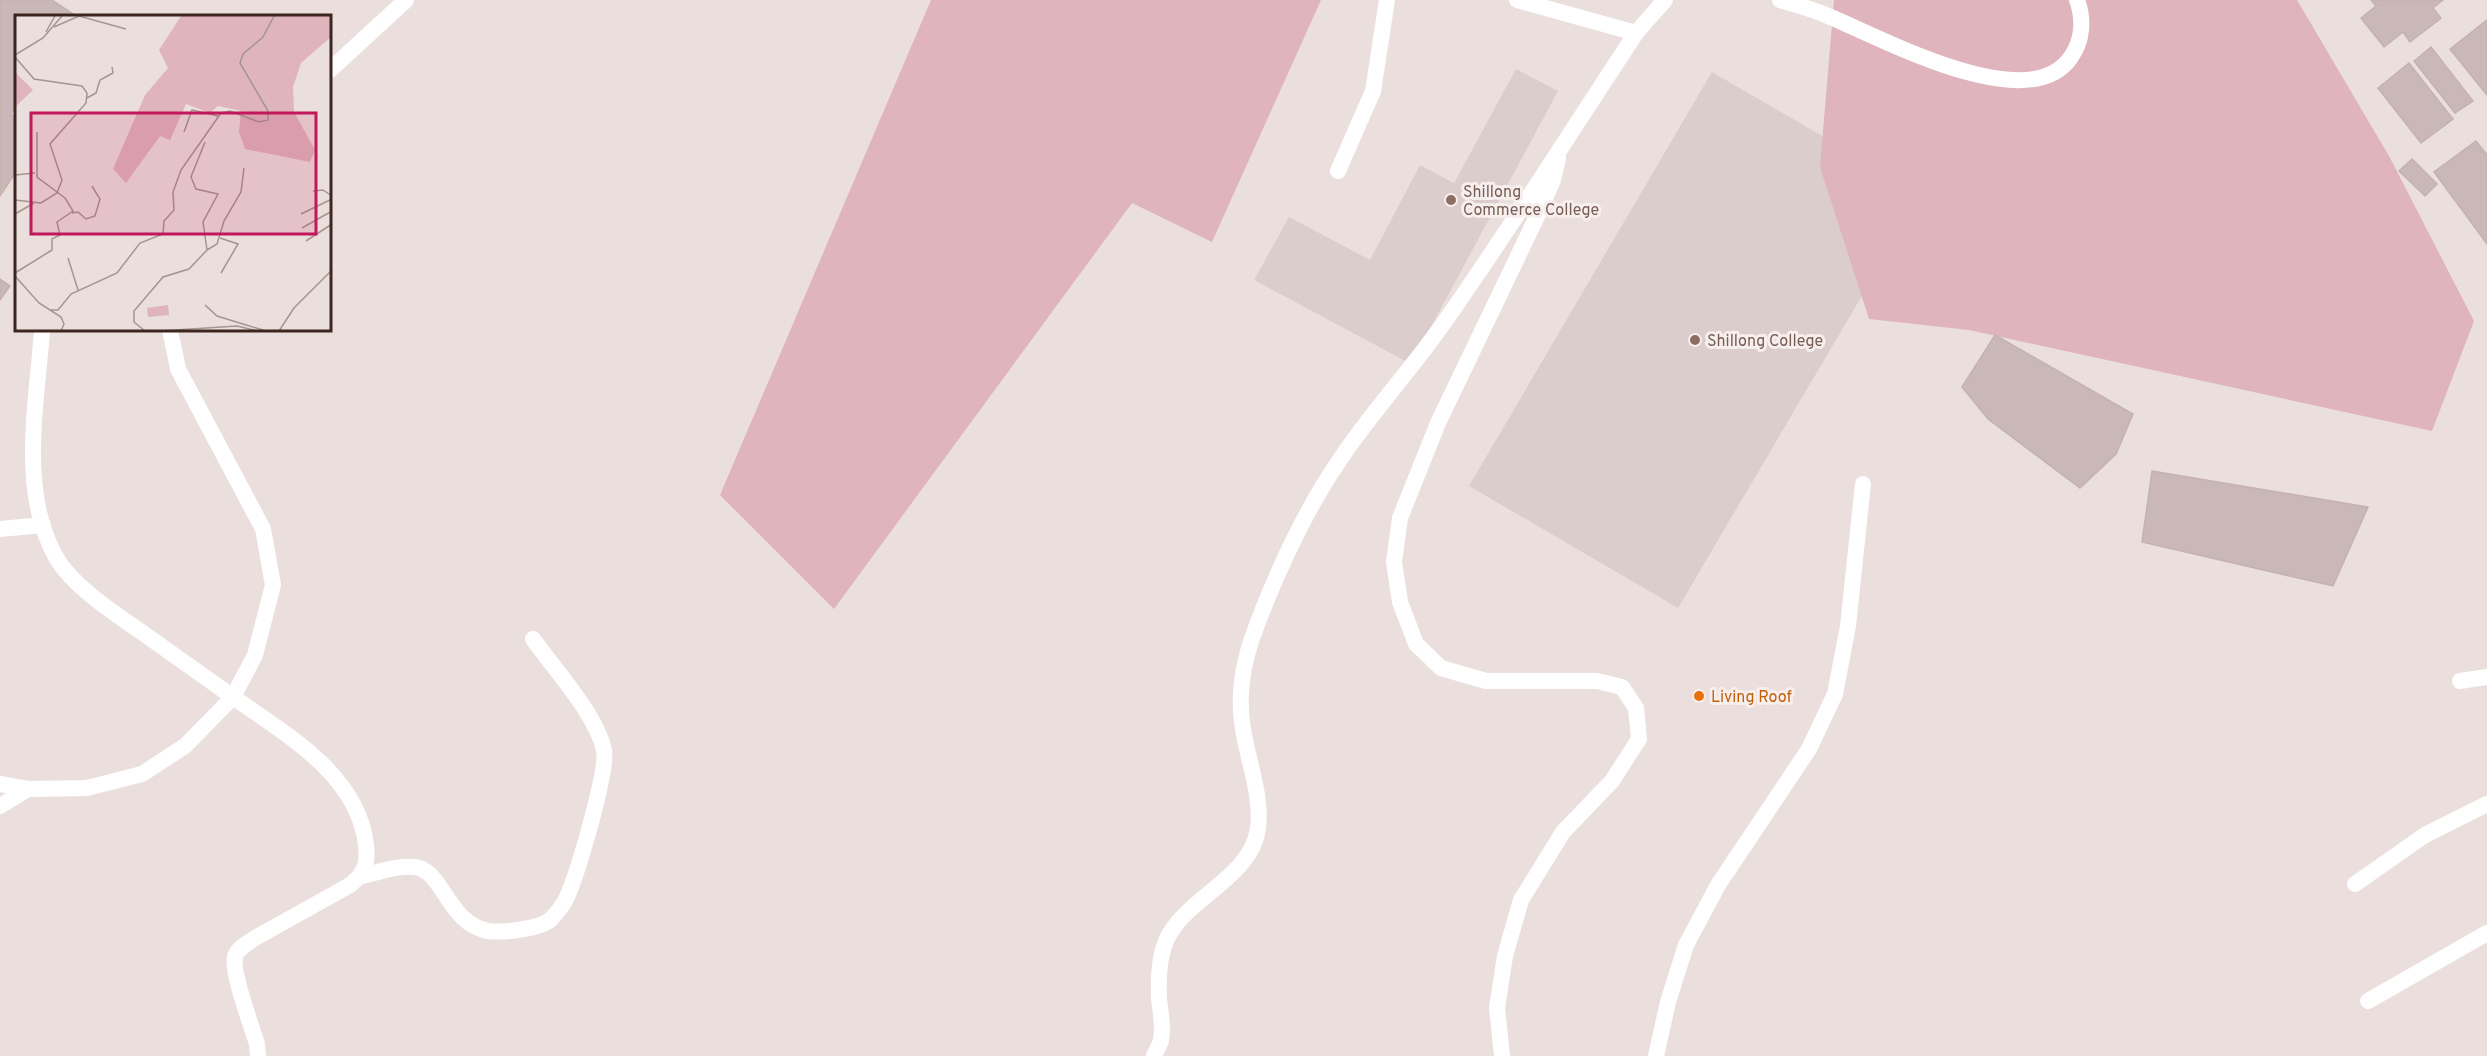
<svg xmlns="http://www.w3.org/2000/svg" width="2487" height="1056" font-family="Overpass,sans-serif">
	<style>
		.built { fill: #dbcdcc }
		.green { fill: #dfb4bc }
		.building { fill: #c9b8b7; stroke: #c5b2af; stroke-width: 1.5 }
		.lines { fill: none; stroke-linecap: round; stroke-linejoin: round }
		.service { stroke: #fff; stroke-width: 16 }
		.minor { stroke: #fff; stroke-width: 16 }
		.tertiary { stroke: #fff; stroke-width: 16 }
		.education-dot { fill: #8d6e63; stroke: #f7eeee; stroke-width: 2 }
		.food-dot { fill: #e8710a; stroke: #f7eeee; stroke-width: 2 }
		.labels { text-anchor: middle; stroke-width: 6; stroke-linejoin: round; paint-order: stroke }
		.education-label { font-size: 16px; fill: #785e54; stroke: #f7eeee; text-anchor: start }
		.food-label { font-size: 16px; fill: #c56008; stroke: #f7eeee; text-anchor: start }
		.inset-road { fill: none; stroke: #a59591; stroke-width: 1.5 }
		.view { fill: #c2185b; fill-opacity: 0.15; stroke: #c2185b; stroke-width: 3 }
		.inset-edge { fill: none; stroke: #3c261e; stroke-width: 3 }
	</style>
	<rect width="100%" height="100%" fill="#ebdfdd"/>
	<path class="built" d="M1516,69l42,22 -147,273 -157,-84 35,-63 81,43 50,-95 34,18z
		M1712,72l210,122 -244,414 -209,-122z"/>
	<path class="green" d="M931,0h390l-109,242 -80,-39 -298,406 -114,-114z
		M1834,0h463l92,156 85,165 -42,110 -463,-101 -100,-11 -49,-152z"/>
	<path class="building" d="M0,0h52l24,16h-60v90l-5,8 5,4v54l-16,24z
		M2371,0h72l-10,8 8,10 -31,24 -7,-10 -19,15 -23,-29 15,-12z
		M2487,20v75l-37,-46z
		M2431,47l42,54 -18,12 -41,-52z
		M2409,63l44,56 -32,24 -43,-55z
		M2476,141l11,14v89l-53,-72z
		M2412,159l25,25 -12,12 -26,-25z
		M0,279l10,7 -10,14z
		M1995,335l138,79 -17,40 -36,34 -92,-69 -26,-32z
		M2152,471l216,36 -35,79 -191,-44z"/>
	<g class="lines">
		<path class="service" d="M1517,0l119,33
			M1338,171l35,-80 14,-91
			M42,330c-5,74 -24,162 15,229 17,28 57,54 83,72 31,22 62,44 93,66
			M0,529l43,-4"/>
		<path class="minor" d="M2460,681l27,-4
			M233,697c52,37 125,77 133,148 2,19 -1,28 -16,40l-95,53c-7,5 -18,10 -20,19 -4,15 17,70 22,87l1,12
			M0,806l28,-17
			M362,876c17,-4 36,-11 53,-9 28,3 33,57 73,64 14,2 51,-2 62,-11 5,-5 13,-15 16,-21 11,-23 42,-128 38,-149 -8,-36 -49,-80 -71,-111
			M2355,884l70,-49 62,-31
			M2368,1001l119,-68
			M1656,1056l12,-54 18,-57 32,-60 91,-136 26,-55 13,-68 15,-142"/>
		<path class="tertiary" d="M1780,0c16,5 33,9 48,16 52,21 201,104 243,41 12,-17 13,-38 6,-57
			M330,70l76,-70
			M0,784l28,5 59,-1 55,-14 43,-28 48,-49 22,-42 18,-70 -10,-56 -85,-160 -8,-39
			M1154,1056c2,-5 6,-11 7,-16 3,-14 -1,-28 -2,-42 -1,-22 0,-50 13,-68 23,-35 81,-57 86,-102 4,-34 -10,-66 -15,-99 -6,-34 0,-67 12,-99 20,-55 51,-121 84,-169 32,-48 71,-90 104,-137 67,-95 129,-194 193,-291l29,-33
			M1502,1056l-5,-48 8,-52 16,-56 42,-68 49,-51 27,-42 -3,-31 -14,-21 -25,-6h-111l-45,-13 -25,-24 -16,-42 -6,-40 6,-44 38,-95 104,-217 11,-26 5,-22"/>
	</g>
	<g class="education-dot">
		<circle cx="1451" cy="200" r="6"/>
		<circle cx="1695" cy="340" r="6"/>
	</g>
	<circle class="food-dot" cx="1699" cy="696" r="6"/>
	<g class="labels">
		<g class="education-label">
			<text x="1463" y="197">Shillong<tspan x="1463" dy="18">Commerce College</tspan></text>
			<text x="1707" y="346">Shillong College</text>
		</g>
		<g class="food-label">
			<text x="1711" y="702">Living Roof</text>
		</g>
	</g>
	<g transform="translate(15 15)">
		<rect width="316" height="316" fill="#ebdfdd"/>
		<path d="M166,1h150v21l-30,26 -8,24 1,25 21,38 -5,12 -65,-13 -6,-17 2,-21 -23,-5 -8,7 -24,-9 -16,36 -10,-4 -34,47 -13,-14 32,-74 23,-27 -9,-18zM0,57l18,18 -18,17zM153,290l1,10 -21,2 -1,-9z" fill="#dfb4bc"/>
		<path class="inset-road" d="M39,12l25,-11 47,13M31,17l9,-16M0,40l28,-17 19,-22M0,42l19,22 48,7 5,7 -1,10 -36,41 12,36 -5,13 -16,10 -26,-3M72,83l9,-5 4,-13 13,-7 -1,-6M169,117l8,-22 26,6M0,160l20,-2M298,176l10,-1 9,6M57,198l6,-1 8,7 9,-3 5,-17 -8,-13M0,199l19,-11M286,199l31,-15M287,213l30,-17M205,223l18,6 -17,29M291,226l26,-17M192,235l10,-6 7,-23 17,-29 3,-24M53,243l10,32M0,258l37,-23v-11l8,-4 -3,-13 16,-11 -8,-13 -28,-21v-45M0,261l24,27 22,14 3,7 -3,7M190,290l12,11 49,15M35,295h8l13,-16 46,-21 23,-30 23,-9 1,-13 10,-11 -1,-18 8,-22 40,-57 9,-2 29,11 9,-2v-9l-28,-48 3,-9 20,-17 11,-21M130,316l-11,-9v-11l29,-34 26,-8 18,-19 -4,-28 15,-28 -22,-5 -5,-12 14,-35M145,316l77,-5 21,5M264,316l15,-23 38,-38"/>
		<path class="view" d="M16,98h285v121h-285z"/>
		<rect width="316" height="316" class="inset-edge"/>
	</g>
</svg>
